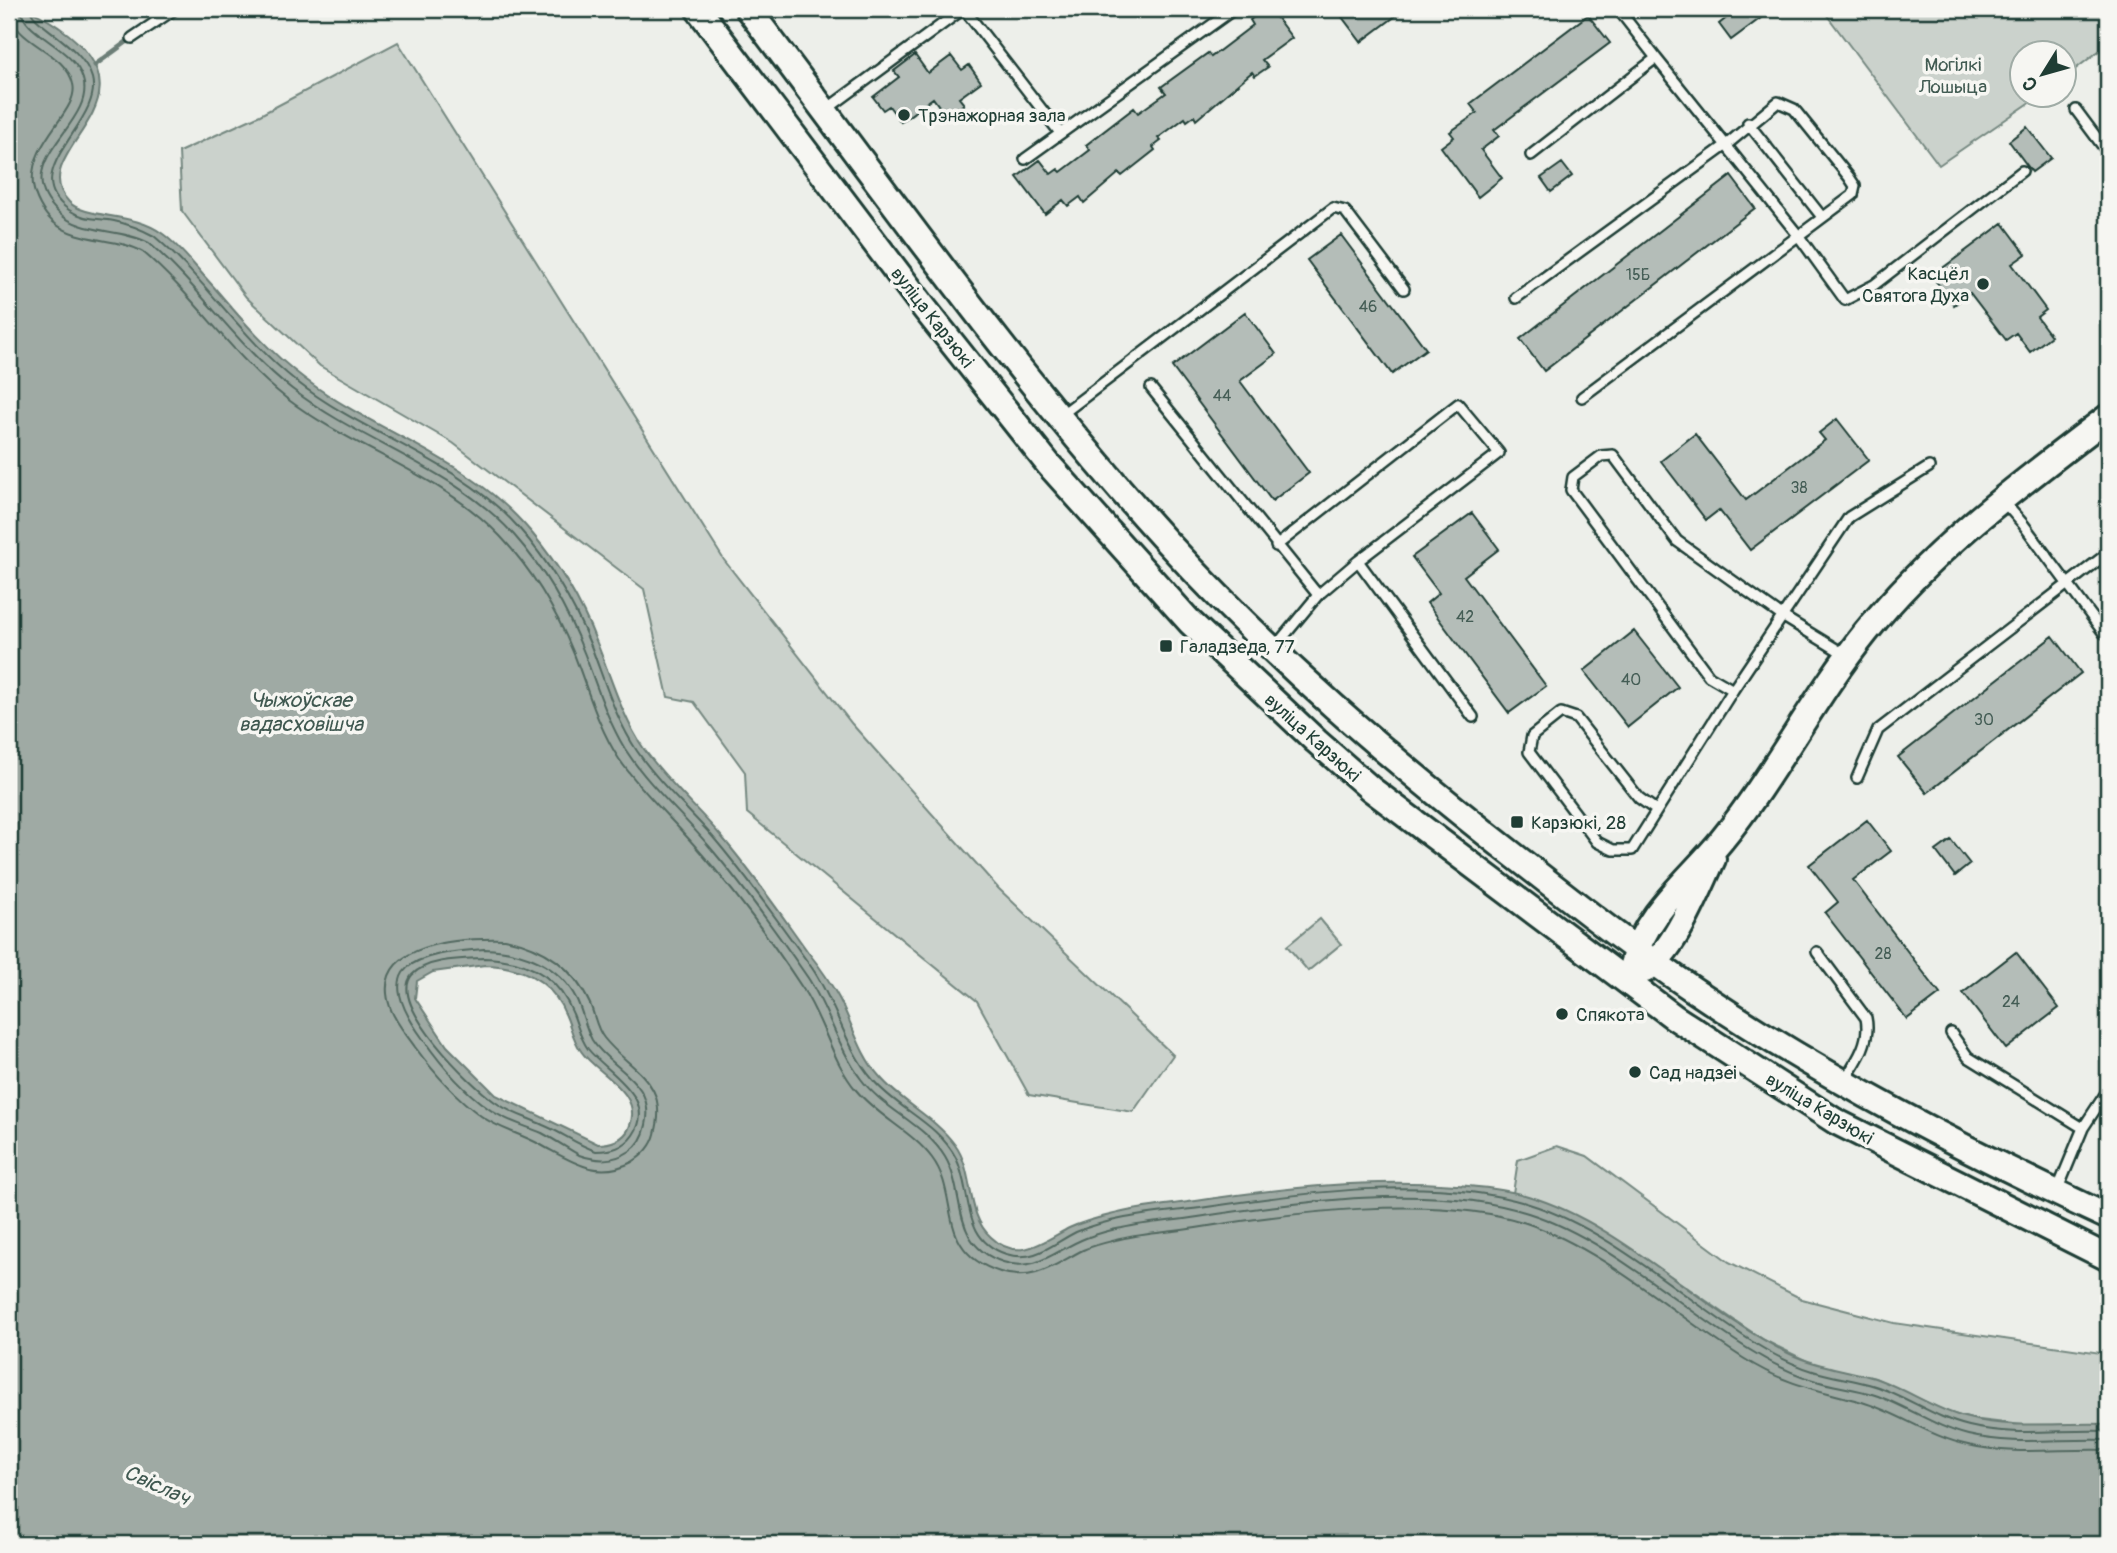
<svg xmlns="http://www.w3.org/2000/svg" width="2117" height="1553" font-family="Pangolin,sans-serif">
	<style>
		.green { fill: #cbd2cc; stroke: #758880; stroke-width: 2 }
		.water { fill: #9faaa4; stroke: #6c7e77; stroke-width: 2; fill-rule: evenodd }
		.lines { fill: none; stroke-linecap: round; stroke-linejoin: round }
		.shore { stroke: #526961; stroke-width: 2 }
		.stream { stroke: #6c7e77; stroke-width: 5 }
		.building { fill: #b4bdb8; stroke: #1f3d34; stroke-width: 2 }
		.lane-casing { stroke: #1f3d34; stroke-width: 14 }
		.secondary-casing { stroke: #1f3d34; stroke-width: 30 }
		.lane { stroke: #f6f6f2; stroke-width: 9 }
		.secondary { stroke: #f6f6f2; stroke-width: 24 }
		.poi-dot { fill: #1f3d34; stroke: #f6f6f2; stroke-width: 2.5 }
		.labels { text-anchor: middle; stroke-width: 7; stroke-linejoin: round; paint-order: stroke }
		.number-label { font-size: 16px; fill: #445d55 }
		.park-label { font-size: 19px; fill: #415b52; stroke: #f6f6f2 }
		.poi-label { font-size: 19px; fill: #1f3d34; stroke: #f6f6f2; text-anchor: start }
		.street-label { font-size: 19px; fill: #1f3d34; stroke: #f6f6f2 }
		.water-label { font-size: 21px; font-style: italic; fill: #3f5850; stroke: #f6f6f2 }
	</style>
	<rect width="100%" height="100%" fill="#edefea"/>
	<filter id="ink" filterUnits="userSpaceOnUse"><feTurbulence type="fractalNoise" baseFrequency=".0143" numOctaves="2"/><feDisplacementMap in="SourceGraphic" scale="14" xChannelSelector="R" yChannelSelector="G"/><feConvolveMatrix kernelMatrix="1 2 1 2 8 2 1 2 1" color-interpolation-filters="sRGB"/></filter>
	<g filter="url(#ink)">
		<path class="green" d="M1832,9h273l3,35 -43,33 -1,-25h-42v42l19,1 -102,70 -113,-151z
			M398,42l326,518 128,164 146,164 175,167 -40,57 -104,-17 -52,-94 -230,-188 -2,-41 -51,-70 -26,-5 -24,-108 -191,-146 -133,-77 -74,-69 -64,-86 -3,-59 81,-37z
			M1320,919l21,25 -33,27 -21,-25z
			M1557,1146l30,10 142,106 73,37 92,24 214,31v70l-86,1 -51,-6 -24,-7 -72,-34 -62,-14 -49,-24c-81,-52 -158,-119 -251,-147l5,-33z"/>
		<path class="water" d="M9,9c24,0 32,6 51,19 106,75 -39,124 9,174 18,18 64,9 94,32 19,14 34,35 50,52 28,33 57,67 92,93 76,57 162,77 226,153 29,34 50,70 66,111 15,37 25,74 47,106 23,32 52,58 77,87 31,36 59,77 87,116 12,15 23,31 32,48 13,26 20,55 40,77 22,26 55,40 75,68 20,27 10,69 36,92 27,26 52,5 78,-9 13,-6 28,-10 41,-13 28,-8 58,-10 86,-14 86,-13 173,-23 260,-16 24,2 49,4 72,11 93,27 173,114 260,157 27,13 55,16 83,24 33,10 60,31 93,40 47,13 96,5 144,7v120h-2099zM485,965c37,1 67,15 81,51 5,11 7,24 15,35 15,23 64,41 48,77 -5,12 -19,16 -31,16l-102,-49 -49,-49 -32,-48 2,-17 16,-9z"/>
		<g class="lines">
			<path class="shore" d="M10,9c2,36 55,40 63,75 7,27 -45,57 -40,101 2,13 10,28 20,37 26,22 61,14 90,30 52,44 89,104 143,146 68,52 154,75 214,138 33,35 56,74 74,118 14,36 24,73 45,105 22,32 51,58 76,87 39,44 76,94 108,143 21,32 29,72 53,101 22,27 56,41 76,68 29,38 2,93 68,114 35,11 55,-8 83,-22 11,-5 25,-8 37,-11 25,-6 51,-7 76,-11 93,-15 240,-35 330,-5 79,27 147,91 217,135 42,27 73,31 119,44 37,11 68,35 106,43 46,11 94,3 140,5
				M21,9c1,25 53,38 62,70 14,46 -79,83 -24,134 22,21 61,15 90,30 52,45 89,104 143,146 71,55 161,78 222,146 32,36 54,76 71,120 12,32 22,64 40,94 23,36 56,64 83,96 36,42 69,88 100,133 21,32 30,70 53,101 23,31 64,45 84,78 22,37 4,87 58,105 34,11 54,-13 83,-24 11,-4 24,-8 36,-10 25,-6 51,-7 76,-11 98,-15 235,-35 330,-4 82,26 154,97 227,140 18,11 38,21 58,27 20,7 42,8 62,15 32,11 60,32 93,40 46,11 94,3 140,5
				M30,9c1,15 53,36 62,69 12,44 -78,94 -23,132 15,10 28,8 45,11 15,3 27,8 40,15 52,44 89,103 142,145 71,56 161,78 222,146 32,36 55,75 73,119 14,36 24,72 46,105 21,31 50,57 75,85 36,42 68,88 100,132 24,35 33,80 61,112 24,29 65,43 83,78 17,34 4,81 50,96 29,9 46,-10 70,-22 14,-6 33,-11 49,-14 24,-5 50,-7 75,-10 98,-15 233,-34 329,-4 81,25 155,95 227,140 18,11 37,21 57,27 21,7 42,8 62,15 33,11 60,32 94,40 45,11 93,3 139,5
				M505,939c40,8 68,28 85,65 5,11 6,24 14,34 26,33 66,42 51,96 -3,12 -13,22 -23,28 -36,19 -62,-2 -93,-18 -20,-11 -40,-15 -58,-28 -26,-19 -47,-43 -66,-69 -9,-13 -20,-25 -25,-40 -22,-66 75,-69 115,-68z
				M484,949c38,1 75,15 93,51 6,13 8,27 15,40 18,29 64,41 54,85 -2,10 -7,20 -16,26 -17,11 -33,10 -51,4 -12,-7 -24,-15 -37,-22 -18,-8 -37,-12 -53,-24 -27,-19 -48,-44 -66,-70 -54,-74 -9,-85 61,-90z
				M484,958c41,1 74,17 89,56 5,12 7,24 15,35 17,22 71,49 45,86 -9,13 -22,16 -37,16 -19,-6 -35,-19 -53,-26 -17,-8 -33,-12 -48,-23 -23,-16 -108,-98 -83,-127 16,-17 52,-16 72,-17z"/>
			<path class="stream" d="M95,65l37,-27"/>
		</g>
		<path class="building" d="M1264,9h6l22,29 -30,22 6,7 -13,9 -3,-4 -56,48 -2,-4 -7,5 -2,-3 -27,20 3,3 -8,6 2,3 -33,26 -3,-3 -35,30 -4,-6 -12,9 -5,-6 -18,14 -28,-37 23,-17 11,14 7,-5 3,3 29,-22 -4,-5 48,-37 4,5 28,-20 -5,-6 47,-34 3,4 42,-32 -3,-5z
			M1336,9h69l-44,33z
			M1738,9h35l-42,31 -12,-16z
			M1588,15l22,28 -116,87 5,6 -18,14 21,28 -24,19 -37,-50 13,-10 -4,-5 27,-19 -7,-9z
			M915,55l13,18 23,-17 11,14 7,-5 12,17 -22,16 5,6 -17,13 -14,-19 -32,24 -12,-16 -6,4 -10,-13 26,-20 -5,-6z
			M2027,127l24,31 -19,14 -23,-31z
			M1562,163l10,13 -21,16 -10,-14z
			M1731,176l24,32 -211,163 -24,-32z
			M2003,223l23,31 -14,10 34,46 -9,7 14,19 -21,16 -14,-19 -10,7 -36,-47 -16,12 -22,-29z
			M1341,235l85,114 -34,25 -85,-114z
			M1245,312l31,42 -36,27 69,92 -37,28 -100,-134z
			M1837,419l32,41 -119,90 -31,-40 -13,10 -45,-59 34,-27 51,66 79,-60 -6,-7z
			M1472,513l27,36 -35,27 82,110 -37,27 -82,-110 12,-10 -27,-36z
			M1634,631l44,56 -50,40 -44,-56z
			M2053,636l28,37 -154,120 -29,-36z
			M1867,820l24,31 -38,29 87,114 -33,25 -82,-106 13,-11 -29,-37z
			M1951,840l19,24 -15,12 -19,-25z
			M2016,952l43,56 -53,41 -43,-56z"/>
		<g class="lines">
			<defs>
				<path id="lane" d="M964,9l96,124
					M132,38l43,-29
					M1656,58l142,177 47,65 29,-15 148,-114
					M827,109l136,-100
					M2076,110l32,43
					M1748,123l74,94
					M1531,155l125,-97 -38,-49
					M1025,159l209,-150
					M1516,298l209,-152 53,-44 16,7 55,68 6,9 -2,9 -271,202
					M1151,388l167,207 -43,52
					M1061,415l272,-207 12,3 59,78
					M2003,501l20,23 81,109
					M1276,546l182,-142 41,49 -141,108
					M1318,595l40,-34 115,156
					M1733,690l-24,-14 -138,-186 2,-13 28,-21 12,-1 64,86 105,75 64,39
					M1857,778l21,-48 230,-177
					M1656,810l-17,-12 -63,-80 -15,-5 -29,23 -3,16 68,90 16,8h19l101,-160 116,-173 80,-50
					M1817,952l49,66c5,23 -9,43 -22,63
					M1951,1033l17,24 115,71
					M2057,1191l26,-63 25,-38"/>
				<path id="secondary" d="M698,9l227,300 124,156 141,157 126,119 55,48 303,228 161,104 273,137
					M748,9c136,179 266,365 418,532 109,119 223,217 350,316 59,46 117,92 178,133 130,88 273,161 414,227
					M1632,965c12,-51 57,-85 89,-124 53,-65 92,-143 145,-209 68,-85 157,-150 242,-215
					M1645,970c31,-21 52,-77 68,-111"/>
			</defs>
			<use href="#lane" class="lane-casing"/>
			<use href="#secondary" class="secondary-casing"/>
			<use href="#lane" class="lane"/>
			<use href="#secondary" class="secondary"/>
		</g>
	</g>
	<g class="poi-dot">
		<circle cx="904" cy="115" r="7"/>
		<circle cx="1983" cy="284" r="7"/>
		<rect x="1159" y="639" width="14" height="14" rx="3.5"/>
		<rect x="1510" y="815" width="14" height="14" rx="3.5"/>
		<circle cx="1562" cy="1014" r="7"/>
		<circle cx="1635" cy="1072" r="7"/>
	</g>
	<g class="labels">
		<g class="number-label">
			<text x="1638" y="280">15Б</text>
			<text x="1368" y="312">46</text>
			<text x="1222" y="401">44</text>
			<text x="1799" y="493">38</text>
			<text x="1465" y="622">42</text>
			<text x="1631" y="685">40</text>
			<text x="1984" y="725">30</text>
			<text x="1883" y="959">28</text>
			<text x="2011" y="1007">24</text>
		</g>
		<g class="park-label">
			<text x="1953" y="71">Могілкі<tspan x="1953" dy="22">Лошыца</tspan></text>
		</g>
		<g class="poi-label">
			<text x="918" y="122">Трэнажорная зала</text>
			<text x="1969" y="280" text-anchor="end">Касцёл<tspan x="1969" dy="22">Святога Духа</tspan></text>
			<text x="1180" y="653">Галадзеда, 77</text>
			<text x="1531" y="829">Карзюкі, 28</text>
			<text x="1576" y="1021">Спякота</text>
			<text x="1649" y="1079">Сад надзеі</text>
		</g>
		<g class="street-label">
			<text transform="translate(933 317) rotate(52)" y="7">вуліца Карзюкі</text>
			<text transform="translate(1313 737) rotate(42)" y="7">вуліца Карзюкі</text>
			<text transform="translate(1820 1108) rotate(31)" y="7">вуліца Карзюкі</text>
		</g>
		<g class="water-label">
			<text x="301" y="707">Чыжоўскае<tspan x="301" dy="24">вадасховішча</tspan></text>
			<text transform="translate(157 1485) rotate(24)" y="7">Свіслач</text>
		</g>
	</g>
	<rect width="2117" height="1553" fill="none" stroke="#f6f6f2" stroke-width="35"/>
	<rect x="18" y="18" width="2082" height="1518" fill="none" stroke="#1f3d34" stroke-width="2.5" filter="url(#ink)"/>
	<g transform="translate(2043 74) rotate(233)"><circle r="33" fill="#f6f6f2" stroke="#a0aca6" stroke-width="2"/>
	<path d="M0-5L12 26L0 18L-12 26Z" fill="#1f3d34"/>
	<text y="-10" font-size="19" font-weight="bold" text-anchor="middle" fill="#1f3d34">С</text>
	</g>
</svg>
